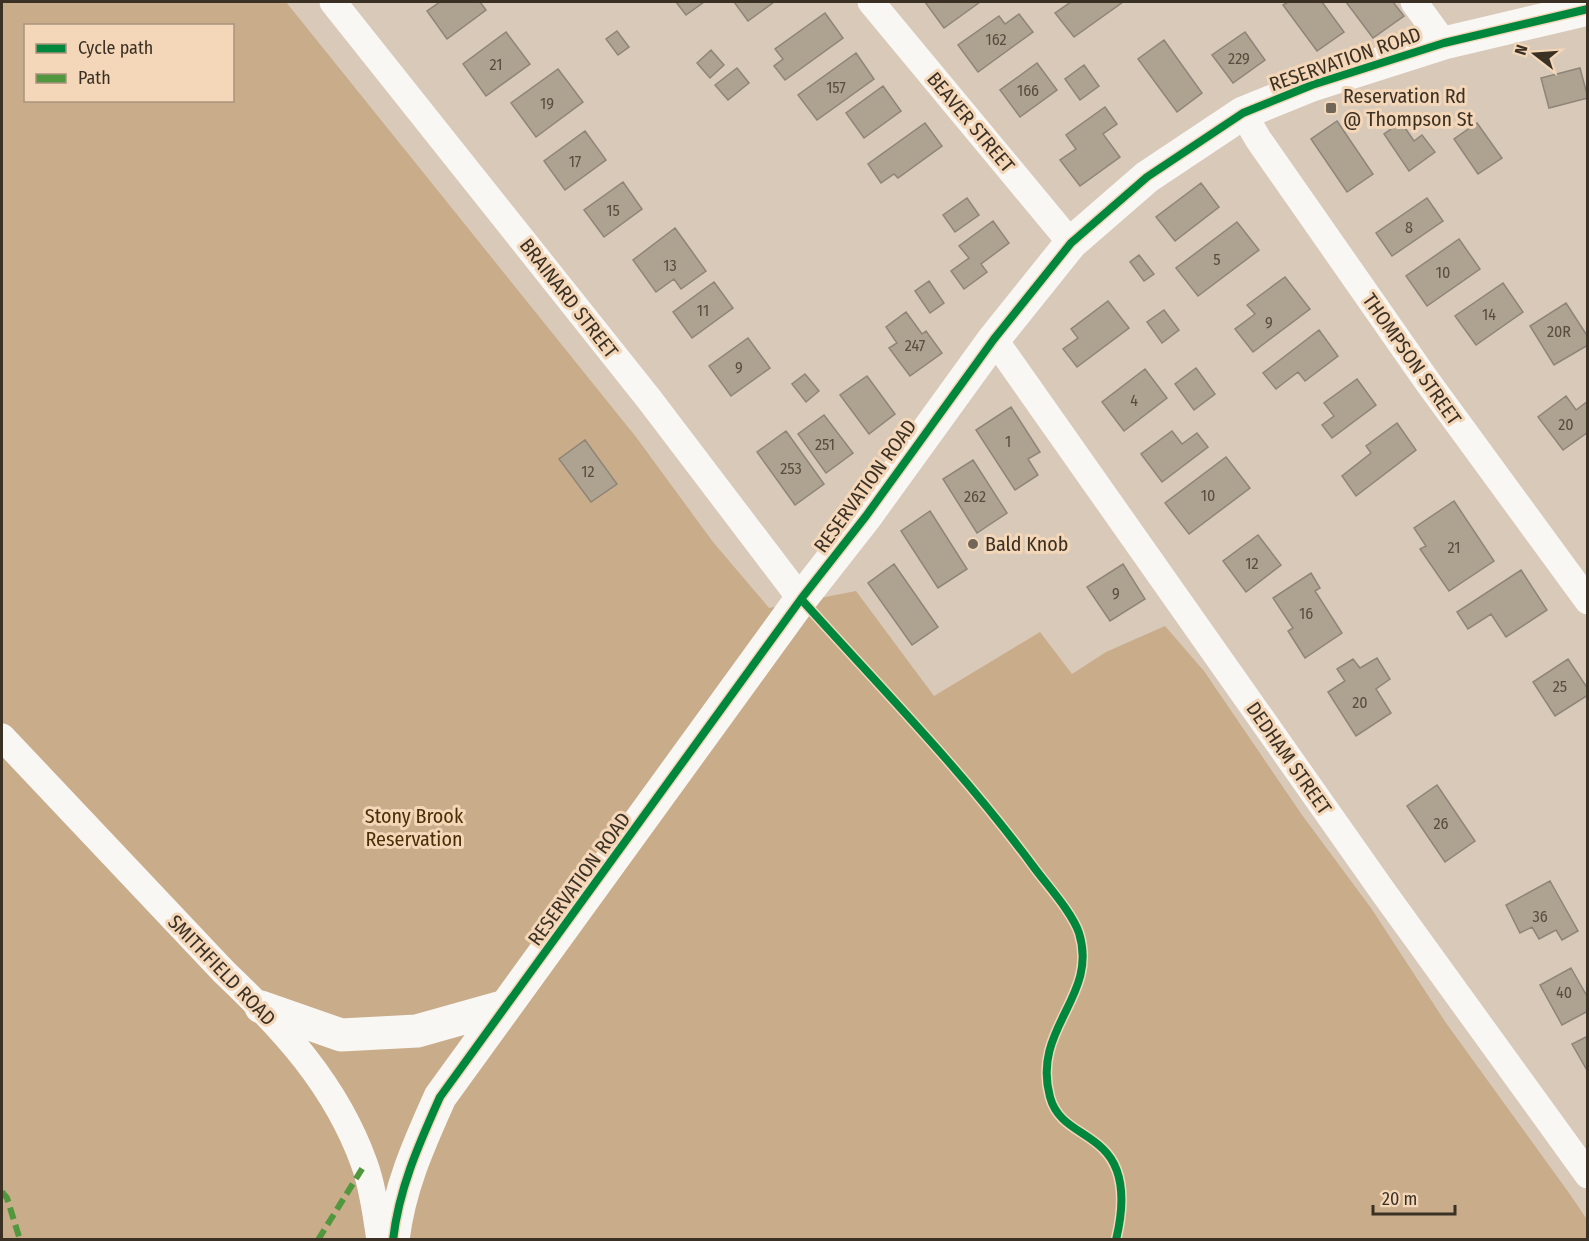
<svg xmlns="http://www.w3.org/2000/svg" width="1589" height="1241" font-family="'Fira Sans Condensed',sans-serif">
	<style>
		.forest { fill: #c9ac8a; fill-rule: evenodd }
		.building { fill: #aea390; stroke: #8e8578; stroke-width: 1.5 }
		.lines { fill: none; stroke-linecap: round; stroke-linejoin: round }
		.minor { stroke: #f9f7f4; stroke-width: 27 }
		.tertiary { stroke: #f9f7f4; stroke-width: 33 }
		.quiet { stroke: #51973e; stroke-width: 6; stroke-dasharray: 12 6; stroke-linecap: butt }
		.cycleway-casing { stroke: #f3d7b8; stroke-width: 11 }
		.cycleway { stroke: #00873e; stroke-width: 8 }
		.poi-dot { fill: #726658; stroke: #f3d7b8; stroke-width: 2 }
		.labels { text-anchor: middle; stroke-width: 6; stroke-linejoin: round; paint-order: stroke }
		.number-label { font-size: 16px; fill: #584d3f }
		.street-label { font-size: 20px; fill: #3b3024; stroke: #f3d7b8 }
		.poi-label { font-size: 20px; fill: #3b3024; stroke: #f3d7b8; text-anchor: start }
		.park-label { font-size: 20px; fill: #4a2e05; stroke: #f3d7b8 }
	</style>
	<rect width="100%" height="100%" fill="#d8c9b9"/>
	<path class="forest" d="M2,2h284l350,435 77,105 56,66 87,-17 78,105 106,-64 32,42 34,-22 59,-26 39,45 98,144 69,93 75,115 123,170 19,28 -1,19h-1585zM26,26h206v74h-206z"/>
	<path class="building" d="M440,2h40l6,8 -39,29 -20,-28z
		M676,2h28l-18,13z
		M734,2h40l-26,19z
		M925,2h55l-36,26z
		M1071,2h52l-49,35 -19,-24z
		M1288,2h34l22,30 -27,19 -34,-46z
		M1346,2h47l11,14 -31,22z
		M825,13l18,25 -58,42 -11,-14 9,-7 -8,-10z
		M1019,14l14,18 -55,40 -20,-27 41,-29 6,8z
		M617,31l12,16 -11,8 -12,-16z
		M506,32l24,32 -44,32 -23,-32z
		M1245,32l20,28 -32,23 -21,-28z
		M1164,40l38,53 -25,19 -39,-53z
		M711,50l13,15 -14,13 -13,-15z
		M856,53l18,26 -57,41 -19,-25z
		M1037,63l20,27 -37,27 -20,-27z
		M1084,65l15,21 -19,14 -15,-21z
		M737,68l12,15 -21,17 -13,-15z
		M1580,68l8,30 -39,10 -8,-30z
		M558,69l25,33 -47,35 -25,-34z
		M883,86l18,25 -37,27 -18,-25z
		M1105,107l12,17 -14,10 17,23 -40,29 -20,-26 16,-11 -10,-14z
		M1337,121l36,53 -26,18 -36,-53z
		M1401,122l13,19 8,-6 13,17 -26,19 -25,-37z
		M925,123l17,23 -44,32 -4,-4 -13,9 -13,-19z
		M1477,123l25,35 -24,16 -24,-35z
		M585,131l21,29 -41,30 -21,-29z
		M623,182l19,27 -38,28 -20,-27z
		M1201,183l18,24 -44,34 -19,-24z
		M967,198l12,17 -24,17 -12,-17z
		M1427,198l16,23 -51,35 -16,-23z
		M993,221l16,22 -28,21 6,8 -23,17 -13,-18 18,-13 -10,-12z
		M1237,222l22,28 -61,46 -22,-28z
		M675,228l31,43 -25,18 -7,-10 -18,13 -23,-32z
		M1459,239l21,30 -53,37 -21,-30z
		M1139,255l15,19 -10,7 -14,-19z
		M1285,277l25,32 -57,43 -18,-23 20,-15 -8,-9z
		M929,281l15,22 -14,10 -15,-22z
		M714,282l19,26 -41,30 -19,-26z
		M1503,283l20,29 -47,33 -21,-29z
		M1108,301l21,27 -52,39 -14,-18 15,-11 -7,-9z
		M1566,303l22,34v8l-34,20 -24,-39z
		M1164,310l15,20 -17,13 -15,-21z
		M906,312l16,22 4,-3 16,22 -32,23 -21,-28 8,-5 -11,-16z
		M1319,330l19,26 -33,25 -7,-9 -22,17 -13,-16z
		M748,338l22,30 -39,28 -22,-30z
		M1196,368l19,26 -21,16 -19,-26z
		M1145,369l22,29 -43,33 -22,-29z
		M805,374l14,17 -13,11 -14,-18z
		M867,376l28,38 -26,20 -29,-39z
		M1357,379l19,26 -44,33 -10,-13 12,-9 -10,-13z
		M1566,396l10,14 12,-9v31l-25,18 -25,-33z
		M1011,407l29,45 -12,7 10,16 -23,15 -39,-60z
		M824,415l29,38 -27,20 -28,-39z
		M1397,423l19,27 -60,46 -14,-20 29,-23 -5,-7z
		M786,431l38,53 -29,21 -38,-53z
		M1172,431l10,13 15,-11 11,14 -46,35 -21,-28z
		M585,440l32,44 -26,18 -32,-43z
		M1226,457l24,31 -61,46 -24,-31z
		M973,460l34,53 -30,20 -34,-54z
		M1454,501l40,60 -45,30 -29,-42 6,-3 -12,-18z
		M930,511l37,58 -29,19 -37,-57z
		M1258,535l23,30 -35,27 -23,-31z
		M894,564l44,63 -26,18 -44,-62z
		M1123,564l22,35 -35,22 -23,-34z
		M1521,570l26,40 -41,27 -15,-23 -23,15 -11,-17z
		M1311,573l9,15 -5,3 27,42 -37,25 -17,-27 5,-3 -20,-30z
		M1377,658l13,21 -14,10 15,24 -35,23 -28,-44 17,-11 -8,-12 16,-10 7,9z
		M1568,659l20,30v6l-33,21 -22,-34z
		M1437,785l38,56 -30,21 -38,-56z
		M1550,881l28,50 -16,9 -6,-10 -17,9 -7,-12 -12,6 -14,-28z
		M1571,968l17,30v13l-26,14 -22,-40z
		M1588,1036v36l-16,-28z"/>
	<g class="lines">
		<path class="minor" d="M333,2l316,397 152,200
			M871,2l200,241
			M1414,2l30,41
			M1243,113l15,26 169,242 161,220
			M994,339l390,554 204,282
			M2,737l222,235c59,56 112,113 140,191 9,24 12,52 16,77"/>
		<path class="tertiary" d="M261,1007l80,28 76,-4 89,-25
			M393,1240c6,-52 26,-96 47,-143l361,-498 65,-83 128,-177 77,-96 76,-66 96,-64 69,-28 132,-42 144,-34"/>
		<path class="quiet" d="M2,1192l5,6 13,42
			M318,1240l47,-76"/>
		<defs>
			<path id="cycleway" d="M801,599c79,88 161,171 232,267 13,18 39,46 46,67 20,64 -48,95 -29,164 8,29 34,33 53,52 24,23 20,62 13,91
				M393,1240c6,-52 26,-96 47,-143l361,-498 65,-83 128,-177 77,-96 76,-66 96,-64 69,-28 132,-42 144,-34"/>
		</defs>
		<use href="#cycleway" class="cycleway-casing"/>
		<use href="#cycleway" class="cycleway"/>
	</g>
	<g class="poi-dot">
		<rect x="1325" y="102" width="12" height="12" rx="3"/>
		<circle cx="973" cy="544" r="6"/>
	</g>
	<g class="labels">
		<g class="number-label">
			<text x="996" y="45">162</text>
			<text x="1239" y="64">229</text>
			<text x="496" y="70">21</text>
			<text x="836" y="93">157</text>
			<text x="1028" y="96">166</text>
			<text x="547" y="109">19</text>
			<text x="575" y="167">17</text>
			<text x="613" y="216">15</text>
			<text x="1409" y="233">8</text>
			<text x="1217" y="265">5</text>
			<text x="670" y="271">13</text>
			<text x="1443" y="278">10</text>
			<text x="703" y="316">11</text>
			<text x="1489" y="320">14</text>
			<text x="1269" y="328">9</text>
			<text x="1559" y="337">20R</text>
			<text x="915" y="351">247</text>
			<text x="739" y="373">9</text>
			<text x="1134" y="406">4</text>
			<text x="1566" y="430">20</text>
			<text x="1008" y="447">1</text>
			<text x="825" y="450">251</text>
			<text x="791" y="474">253</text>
			<text x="588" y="477">12</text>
			<text x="1208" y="501">10</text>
			<text x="975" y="502">262</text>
			<text x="1454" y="553">21</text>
			<text x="1252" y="569">12</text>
			<text x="1116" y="599">9</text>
			<text x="1306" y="619">16</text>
			<text x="1560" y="692">25</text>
			<text x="1360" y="708">20</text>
			<text x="1441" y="829">26</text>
			<text x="1540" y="922">36</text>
			<text x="1564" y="998">40</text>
		</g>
		<g class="street-label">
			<text transform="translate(1345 59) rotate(-19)" y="7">RESERVATION ROAD</text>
			<text transform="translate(971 122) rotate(50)" y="7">BEAVER STREET</text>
			<text transform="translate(569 298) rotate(52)" y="7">BRAINARD STREET</text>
			<text transform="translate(1412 359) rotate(55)" y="7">THOMPSON STREET</text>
			<text transform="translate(865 486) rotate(-54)" y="7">RESERVATION ROAD</text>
			<text transform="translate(1289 758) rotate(55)" y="7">DEDHAM STREET</text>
			<text transform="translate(579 879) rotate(-54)" y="7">RESERVATION ROAD</text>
			<text transform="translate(222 970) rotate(46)" y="7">SMITHFIELD ROAD</text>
		</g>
		<g class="poi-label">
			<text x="1343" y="103">Reservation Rd<tspan x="1343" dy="23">@ Thompson St</tspan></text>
			<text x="985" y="551">Bald Knob</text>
		</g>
		<g class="park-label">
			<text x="414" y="823">Stony Brook<tspan x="414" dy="23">Reservation</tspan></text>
		</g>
	</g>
	<rect width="1589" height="1241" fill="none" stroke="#3b3024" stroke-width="6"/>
	<rect x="24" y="24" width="210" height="78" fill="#f3d7b8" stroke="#a9947d" stroke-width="1.5"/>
	<rect x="36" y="44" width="30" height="9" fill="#00873e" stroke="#a9947d" stroke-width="1.5"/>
	<text x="78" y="54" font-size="18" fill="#3b3024">Cycle path</text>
	<rect x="36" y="74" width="30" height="9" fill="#51973e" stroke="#a9947d" stroke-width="1.5"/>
	<text x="78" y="84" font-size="18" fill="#3b3024">Path</text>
	<g transform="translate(1535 54) rotate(287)" stroke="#f3d7b8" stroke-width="4.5" paint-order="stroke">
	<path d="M0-4.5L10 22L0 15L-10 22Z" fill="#3b3024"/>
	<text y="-9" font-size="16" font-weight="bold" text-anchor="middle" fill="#3b3024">N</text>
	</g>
	<path d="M1373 1205v9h82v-9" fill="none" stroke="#3b3024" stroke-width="3"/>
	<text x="1382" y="1205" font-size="18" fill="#3b3024" stroke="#f3d7b8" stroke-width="4.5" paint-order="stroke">20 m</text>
</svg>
